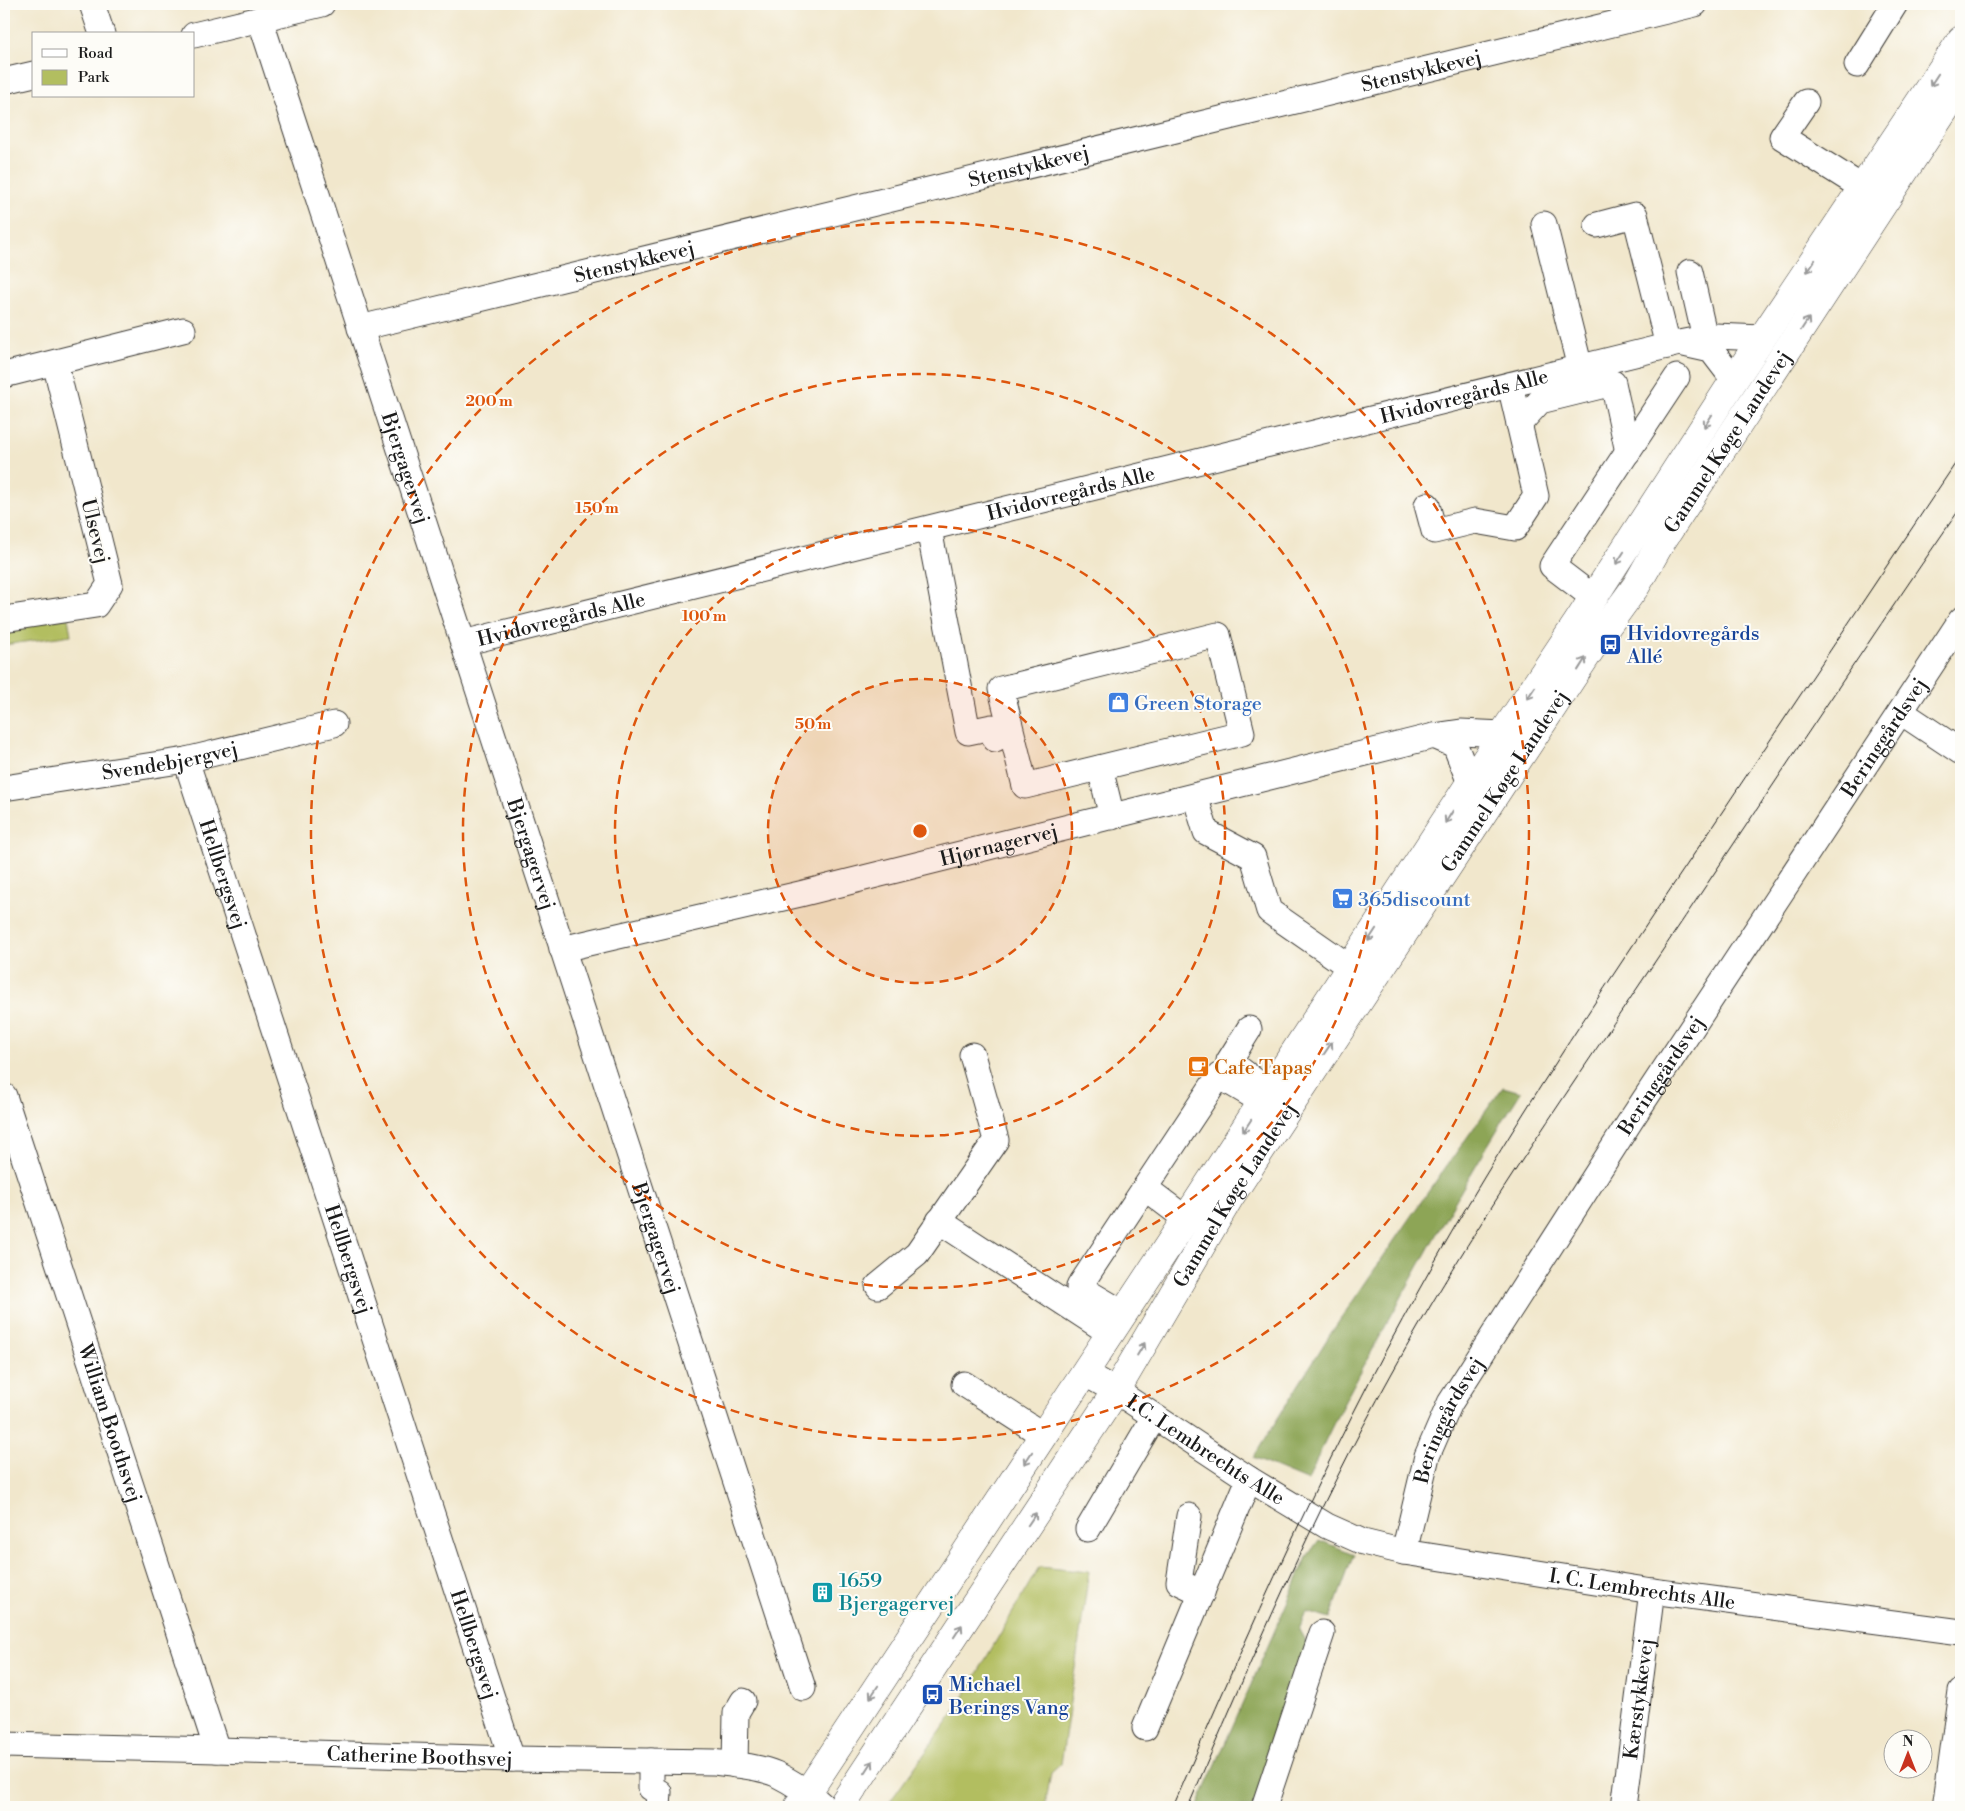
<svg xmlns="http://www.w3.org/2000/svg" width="1965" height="1811" font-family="'Libre Bodoni',serif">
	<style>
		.green { fill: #b2be60; stroke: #676d3e }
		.forest { fill: #8da556; stroke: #546039 }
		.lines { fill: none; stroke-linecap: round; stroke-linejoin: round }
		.minor-casing { stroke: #3c3a36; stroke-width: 27 }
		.major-casing { stroke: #3c3a36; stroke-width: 29 }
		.minor { stroke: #fff; stroke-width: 25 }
		.major { stroke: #fff; stroke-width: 28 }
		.tram { stroke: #1c1c1c; stroke-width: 1 }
		.oneway { stroke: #999 }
		.ring { fill: none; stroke: #de560d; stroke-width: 2.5; stroke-dasharray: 9 6 }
		.labels { text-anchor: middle; stroke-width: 4; stroke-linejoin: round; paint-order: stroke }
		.street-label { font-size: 20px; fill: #1c1c1c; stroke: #fdfcf7 }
		.transit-label { font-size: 20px; fill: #164399; stroke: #fdfcf7; text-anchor: start }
		.shop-label { font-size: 20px; fill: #366cbe; stroke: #fdfcf7; text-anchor: start }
		.food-label { font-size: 20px; fill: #c56008; stroke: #fdfcf7; text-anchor: start }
		.culture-label { font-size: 20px; fill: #0d838f; stroke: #fdfcf7; text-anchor: start }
		.centre { fill: #de560d; stroke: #fdfcf7; stroke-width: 2.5 }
		.ring-label { font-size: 15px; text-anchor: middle; font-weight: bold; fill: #de560d; stroke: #fdfcf7; stroke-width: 4; stroke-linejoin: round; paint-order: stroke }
	</style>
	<rect width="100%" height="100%" fill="#fdfcf7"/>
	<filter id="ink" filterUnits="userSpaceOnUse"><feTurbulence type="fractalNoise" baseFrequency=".02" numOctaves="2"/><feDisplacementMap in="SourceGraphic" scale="10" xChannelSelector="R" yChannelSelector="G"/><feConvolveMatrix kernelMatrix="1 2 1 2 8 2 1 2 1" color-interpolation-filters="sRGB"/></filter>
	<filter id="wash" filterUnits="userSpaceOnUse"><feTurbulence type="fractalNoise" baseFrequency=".0096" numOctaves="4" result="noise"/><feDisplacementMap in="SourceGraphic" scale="20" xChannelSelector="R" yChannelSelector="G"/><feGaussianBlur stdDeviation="1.12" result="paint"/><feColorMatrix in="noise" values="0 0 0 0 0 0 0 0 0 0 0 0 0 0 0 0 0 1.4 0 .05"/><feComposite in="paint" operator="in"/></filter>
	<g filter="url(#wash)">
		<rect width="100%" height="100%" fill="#f1e7cc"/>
		<path class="green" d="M68,618l3,17 -67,10v-19z
			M1039,1567l50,5 -28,192 -10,9 -6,34h-159l70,-97z"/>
		<path class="forest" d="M1503,1087l18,5c-47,73 -89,150 -131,226 -29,54 -60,106 -82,163l-55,-23 76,-122 84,-123z
			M1319,1540l35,14 -24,65 -24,-7 -7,18 8,14 -54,163h-56l111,-252z"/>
	</g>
	<g filter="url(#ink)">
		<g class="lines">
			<defs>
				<g id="minor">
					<path d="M92,4l10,30"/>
					<path id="s1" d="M260,19l543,1669"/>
					<path d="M194,35l128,-31"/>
					<path d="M1857,65l38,-61"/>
					<path d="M4,81l30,-7"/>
					<path d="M1806,102l-24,35 81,51"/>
					<path d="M1544,224l36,144"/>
					<path d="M1597,225l38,-10 33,131"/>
					<path d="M1690,272l15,66"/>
					<path id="s2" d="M360,328l1335,-324"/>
					<path d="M1684,344l27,6 23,30"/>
					<path d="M4,375l179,-45"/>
					<path d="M1519,424l21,-23 73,-18 15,69"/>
					<path d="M1427,505l7,26 41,-10 40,7 21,-32 -26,-111"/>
					<path d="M929,529l39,203 24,-5 3,12"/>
					<path d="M1594,598l-42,-32 125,-189"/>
					<path d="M4,619l92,-14 14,-21 -55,-221"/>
					<path d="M1218,635l24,98 -217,53 -24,-97z"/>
					<path id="s3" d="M463,643l1216,-300 36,-7 47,2"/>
					<path d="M1901,712l60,40"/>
					<path d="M1434,736l21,9 15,38"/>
					<path id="s4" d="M186,760l326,999"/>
					<path d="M1100,768l12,49"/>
					<path id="s5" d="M4,788l182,-28 148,-36"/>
					<path d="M1195,796l11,36 47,25 16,54 82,57"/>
					<path id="s6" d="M562,949l238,-55 634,-158 27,-4 42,2"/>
					<path d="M1249,1029l-20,32 26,20"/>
					<path id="s7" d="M4,1096l213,654"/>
					<path d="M1145,1188l41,31"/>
					<path d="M939,1221l171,112"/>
					<path d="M878,1286l39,-32 79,-114 -24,-85"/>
					<path d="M1123,1313l-44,-26 140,-211 44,26"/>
					<path id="s8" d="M1084,1373l32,18 133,88 78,47 36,16 41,10 248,39 309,41"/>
					<path d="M964,1384l79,51"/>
					<path d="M1189,1516l-10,66 23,11"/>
					<path d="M1088,1529l66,-112"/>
					<path id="s9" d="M1404,1552l23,-96 23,-53 181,-283 330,-500"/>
					<path d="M1145,1728l104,-249"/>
					<path id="s10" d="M4,1745l213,5 295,9 202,3c20,3 44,4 62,12 18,9 34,20 48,33"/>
					<path d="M651,1761v27l8,4 -1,15"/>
					<path d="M735,1765l1,-52 7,-12"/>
					<path d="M1264,1807l58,-174"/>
					<path id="s11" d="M1624,1807l28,-216"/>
					<path d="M1945,1807l16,-116"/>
				</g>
				<g id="major">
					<path d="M798,1807l399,-605 273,-419 107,-160 157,-243 227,-340"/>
					<path id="s12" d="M841,1807l275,-416 114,-194 369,-560 37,-51 24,-42 301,-459"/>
				</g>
			</defs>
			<use href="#minor" class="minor-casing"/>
			<use href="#major" class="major-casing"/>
			<use href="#minor" class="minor"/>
			<use href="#major" class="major"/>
			<path class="tram" d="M1173,1807c76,-176 153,-352 247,-519 83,-150 178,-291 274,-434 89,-133 178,-266 267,-399
				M1188,1807c63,-147 126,-294 204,-434 76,-138 167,-268 254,-398 105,-156 208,-313 315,-468"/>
		</g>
		<defs><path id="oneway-shaft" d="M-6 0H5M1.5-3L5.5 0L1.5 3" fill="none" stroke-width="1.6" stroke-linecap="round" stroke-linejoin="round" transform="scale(1.25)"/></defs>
		<g class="oneway">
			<use href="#oneway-shaft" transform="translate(1934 80) rotate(123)"/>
			<use href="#oneway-shaft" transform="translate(1811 266) rotate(124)"/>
			<use href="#oneway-shaft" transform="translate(1805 324) rotate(-57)"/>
			<use href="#oneway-shaft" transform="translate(1708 421) rotate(123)"/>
			<use href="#oneway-shaft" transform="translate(1620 558) rotate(123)"/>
			<use href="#oneway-shaft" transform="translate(1582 664) rotate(-58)"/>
			<use href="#oneway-shaft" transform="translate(1531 693) rotate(124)"/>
			<use href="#oneway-shaft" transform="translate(1449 817) rotate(122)"/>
			<use href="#oneway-shaft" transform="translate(1372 935) rotate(123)"/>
			<use href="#oneway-shaft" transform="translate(1328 1048) rotate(-56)"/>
			<use href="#oneway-shaft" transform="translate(1247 1126) rotate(123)"/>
			<use href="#oneway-shaft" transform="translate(1141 1349) rotate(-59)"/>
			<use href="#oneway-shaft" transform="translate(1028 1458) rotate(123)"/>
			<use href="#oneway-shaft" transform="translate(1032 1519) rotate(-56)"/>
			<use href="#oneway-shaft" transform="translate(958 1631) rotate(-57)"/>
			<use href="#oneway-shaft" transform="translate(874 1692) rotate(123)"/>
			<use href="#oneway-shaft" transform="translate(869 1767) rotate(-57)"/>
		</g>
	</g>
	<circle cx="920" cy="831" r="152" fill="#de560d" fill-opacity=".12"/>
	<g class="ring">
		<circle cx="920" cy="831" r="152"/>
		<circle cx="920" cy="831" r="305"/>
		<circle cx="920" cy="831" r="457"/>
		<circle cx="920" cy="831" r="609"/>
	</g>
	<defs>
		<symbol id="bus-square" viewBox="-11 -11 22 22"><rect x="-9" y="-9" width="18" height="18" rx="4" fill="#1a4fb4" stroke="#fdfcf7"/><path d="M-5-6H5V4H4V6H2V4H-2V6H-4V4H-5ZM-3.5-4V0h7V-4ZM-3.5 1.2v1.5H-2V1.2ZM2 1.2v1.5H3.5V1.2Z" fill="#fff"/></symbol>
		<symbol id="shop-square" viewBox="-11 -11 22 22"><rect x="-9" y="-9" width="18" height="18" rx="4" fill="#3f7fe0" stroke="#fdfcf7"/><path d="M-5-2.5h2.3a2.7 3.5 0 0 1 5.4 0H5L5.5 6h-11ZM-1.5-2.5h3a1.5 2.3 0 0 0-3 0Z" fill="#fff"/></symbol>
		<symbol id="supermarket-square" viewBox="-11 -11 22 22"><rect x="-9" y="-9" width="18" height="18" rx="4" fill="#3f7fe0" stroke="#fdfcf7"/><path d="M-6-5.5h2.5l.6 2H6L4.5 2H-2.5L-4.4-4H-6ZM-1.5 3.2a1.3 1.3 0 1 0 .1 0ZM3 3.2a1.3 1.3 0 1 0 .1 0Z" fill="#fff"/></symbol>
		<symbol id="cafe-square" viewBox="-11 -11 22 22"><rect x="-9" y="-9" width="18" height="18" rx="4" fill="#e8710a" stroke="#fdfcf7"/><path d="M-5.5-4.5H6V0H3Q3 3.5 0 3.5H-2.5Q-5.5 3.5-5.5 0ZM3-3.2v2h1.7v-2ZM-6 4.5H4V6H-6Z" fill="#fff"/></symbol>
		<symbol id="building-square" viewBox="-11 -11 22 22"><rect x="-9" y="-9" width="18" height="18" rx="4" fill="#0f9aa8" stroke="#fdfcf7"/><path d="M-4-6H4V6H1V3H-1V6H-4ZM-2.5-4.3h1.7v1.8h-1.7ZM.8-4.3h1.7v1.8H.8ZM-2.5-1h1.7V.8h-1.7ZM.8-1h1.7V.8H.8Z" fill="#fff"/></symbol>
	</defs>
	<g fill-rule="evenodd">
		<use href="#bus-square" x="1598" y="632" width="25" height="25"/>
		<use href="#shop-square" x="1106" y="690" width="25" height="25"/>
		<use href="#supermarket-square" x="1330" y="886" width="25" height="25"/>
		<use href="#cafe-square" x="1186" y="1054" width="25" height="25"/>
		<use href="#building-square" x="810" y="1580" width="25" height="25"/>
		<use href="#bus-square" x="920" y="1682" width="25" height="25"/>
	</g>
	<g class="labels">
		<g class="street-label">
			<text dy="7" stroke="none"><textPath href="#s2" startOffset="1092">Stenstykkevej</textPath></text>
			<text dy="7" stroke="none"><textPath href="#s2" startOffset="688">Stenstykkevej</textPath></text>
			<text dy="7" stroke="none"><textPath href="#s2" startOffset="282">Stenstykkevej</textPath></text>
			<text dy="7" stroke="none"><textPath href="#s3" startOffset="1031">Hvidovregårds Alle</textPath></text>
			<text dy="7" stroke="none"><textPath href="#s12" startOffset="1628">Gammel Køge Landevej</textPath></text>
			<text dy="7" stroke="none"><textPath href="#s1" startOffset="472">Bjergagervej</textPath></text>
			<text dy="7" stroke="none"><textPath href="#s3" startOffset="626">Hvidovregårds Alle</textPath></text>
			<text transform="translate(96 531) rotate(76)" y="7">Ulsevej</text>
			<text dy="7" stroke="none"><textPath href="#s3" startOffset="101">Hvidovregårds Alle</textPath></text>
			<text dy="7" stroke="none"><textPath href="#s9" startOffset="951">Beringgårdsvej</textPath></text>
			<text dy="7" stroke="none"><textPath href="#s5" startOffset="168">Svendebjergvej</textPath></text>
			<text dy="7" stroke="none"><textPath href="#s12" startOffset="1222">Gammel Køge Landevej</textPath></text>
			<text dy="7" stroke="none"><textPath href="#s6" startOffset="449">Hjørnagervej</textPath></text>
			<text dy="7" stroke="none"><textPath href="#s1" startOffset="878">Bjergagervej</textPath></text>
			<text dy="7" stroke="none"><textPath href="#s4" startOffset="120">Hellbergsvej</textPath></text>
			<text dy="7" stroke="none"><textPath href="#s9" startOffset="546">Beringgårdsvej</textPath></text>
			<text dy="7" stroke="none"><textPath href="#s12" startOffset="728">Gammel Køge Landevej</textPath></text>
			<text dy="7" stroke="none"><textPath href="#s1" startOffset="1282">Bjergagervej</textPath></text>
			<text dy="7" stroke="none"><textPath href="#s4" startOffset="525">Hellbergsvej</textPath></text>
			<text dy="7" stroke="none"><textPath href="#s9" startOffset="140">Beringgårdsvej</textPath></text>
			<text dy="7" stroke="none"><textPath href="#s7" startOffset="344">William Boothsvej</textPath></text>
			<text dy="7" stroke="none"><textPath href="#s8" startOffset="144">I.C. Lembrechts Alle</textPath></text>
			<text dy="7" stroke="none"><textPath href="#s8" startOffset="610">I. C. Lembrechts Alle</textPath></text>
			<text dy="7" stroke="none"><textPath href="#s4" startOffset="930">Hellbergsvej</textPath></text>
			<text dy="7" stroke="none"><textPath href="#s11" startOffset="109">Kærstykkevej</textPath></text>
			<text dy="7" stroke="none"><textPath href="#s10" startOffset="416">Catherine Boothsvej</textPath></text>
		</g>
		<g class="transit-label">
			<text x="1627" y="640">Hvidovregårds<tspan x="1627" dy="23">Allé</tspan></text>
			<text x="949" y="1691">Michael<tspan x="949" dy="23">Berings Vang</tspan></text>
		</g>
		<g class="shop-label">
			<text x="1134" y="710">Green Storage</text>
			<text x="1358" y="906">365discount</text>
		</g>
		<g class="food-label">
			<text x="1214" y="1074">Cafe Tapas</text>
		</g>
		<g class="culture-label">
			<text x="839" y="1587">1659<tspan x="839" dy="23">Bjergagervej</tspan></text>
		</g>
	</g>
	<circle cx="920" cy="831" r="8" class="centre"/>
	<g class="ring-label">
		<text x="489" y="406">200 m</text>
		<text x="597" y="513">150 m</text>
		<text x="704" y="621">100 m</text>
		<text x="813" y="729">50 m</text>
	</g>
	<rect width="1965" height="1811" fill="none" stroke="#fdfcf7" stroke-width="20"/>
	<rect x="32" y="32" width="162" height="65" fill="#fdfcf7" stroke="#a3a29f"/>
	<rect x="42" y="49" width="25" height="8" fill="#ffffff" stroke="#a3a29f"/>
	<text x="78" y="58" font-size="15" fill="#1c1c1c">Road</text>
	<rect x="42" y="70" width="25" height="15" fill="#b2be60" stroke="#a3a29f"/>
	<text x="78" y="82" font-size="15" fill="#1c1c1c">Park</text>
	<g transform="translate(1908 1754)"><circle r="24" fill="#fdfcf7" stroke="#a3a29f"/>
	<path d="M0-4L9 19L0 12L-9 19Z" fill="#c8321e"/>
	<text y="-8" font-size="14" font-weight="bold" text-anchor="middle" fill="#1c1c1c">N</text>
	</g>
</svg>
